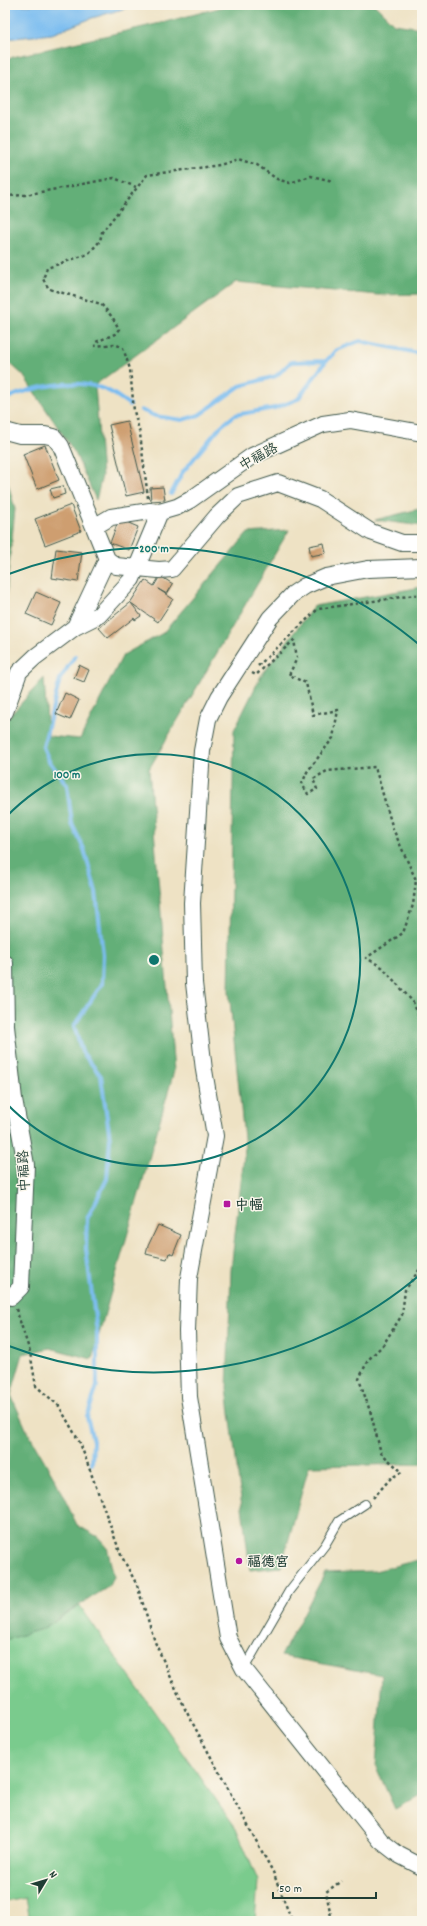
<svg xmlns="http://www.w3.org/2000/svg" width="427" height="1926" font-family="Dekko,'LXGW WenKai TC',sans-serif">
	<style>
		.green { fill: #7acb8d; stroke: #4c8460 }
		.forest { fill: #63af78; stroke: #417656 }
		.water { fill: #7bbdf0; stroke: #4d7d92 }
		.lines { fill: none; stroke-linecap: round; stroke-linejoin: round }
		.stream { stroke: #7bbdf0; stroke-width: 4 }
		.building { fill: #ce9e70 }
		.service-casing { stroke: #3e564a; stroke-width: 10 }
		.minor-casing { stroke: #3e564a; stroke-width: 18 }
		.path { stroke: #3e564a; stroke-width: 2.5; stroke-dasharray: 3 3; stroke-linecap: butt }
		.service { stroke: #fff; stroke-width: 8 }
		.minor { stroke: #fff; stroke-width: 16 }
		.ring { fill: none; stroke: #0f766e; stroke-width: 2 }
		.poi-dot { fill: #b5179e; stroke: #fbf7ec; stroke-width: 1.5 }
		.labels { text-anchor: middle; stroke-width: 3; stroke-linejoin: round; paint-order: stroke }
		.street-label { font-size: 14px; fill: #1f3d34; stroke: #fbf7ec }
		.poi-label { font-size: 14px; font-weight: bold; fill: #1f3d34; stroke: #fbf7ec; text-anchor: start }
		.centre { fill: #0f766e; stroke: #fbf7ec; stroke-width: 2 }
		.ring-label { font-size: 12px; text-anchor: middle; font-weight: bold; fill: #0f766e; stroke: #fbf7ec; stroke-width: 3; stroke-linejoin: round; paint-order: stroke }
	</style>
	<rect width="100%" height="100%" fill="#fbf7ec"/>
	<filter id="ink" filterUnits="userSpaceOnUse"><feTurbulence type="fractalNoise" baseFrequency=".025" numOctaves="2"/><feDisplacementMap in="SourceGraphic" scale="8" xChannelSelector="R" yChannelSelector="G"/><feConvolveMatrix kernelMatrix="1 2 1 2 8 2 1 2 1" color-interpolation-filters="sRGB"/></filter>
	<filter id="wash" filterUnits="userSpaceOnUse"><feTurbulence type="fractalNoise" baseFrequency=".012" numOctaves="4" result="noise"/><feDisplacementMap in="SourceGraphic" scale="16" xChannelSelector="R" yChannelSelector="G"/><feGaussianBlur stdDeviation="0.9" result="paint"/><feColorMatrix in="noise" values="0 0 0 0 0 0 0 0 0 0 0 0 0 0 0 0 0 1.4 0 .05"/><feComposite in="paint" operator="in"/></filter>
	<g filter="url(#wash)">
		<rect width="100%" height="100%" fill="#eee2c4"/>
		<path class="green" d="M80,1606l156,222 22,53 -3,40h-225l-4,-23 -21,4v-262l37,-11z"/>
		<path class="forest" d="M230,5h145l19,19 28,4v266l-44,1 -142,-13 -141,103 7,91 -6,24 -21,-47 -52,-78 -18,-16v-298l8,-4 152,-35z
			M5,472l10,37 -10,97z
			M419,509h3v17l-47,-6z
			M289,530l-140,239 25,302 -82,288 -42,-11 -27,6 -12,41 16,36 28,48 22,46 21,12 9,10 7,30 -6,10 -66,42 -37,11v-919l39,-43 4,58 32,3 43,-84 40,-22 85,-100z
			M422,587v877l-113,2 -28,101 -31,3 -23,-181 4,-120 14,-121 -16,-157 5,-261 27,-54 53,-70z
			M422,1559v235l-27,15 -19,-42 6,-92 -101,-19 44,-83 50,-2z"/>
		<path class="water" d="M5,5h132l-45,13 -40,16 -47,5z"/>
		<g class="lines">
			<path class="stream" d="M5,399c30,-13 68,-21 99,-10 9,3 18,11 26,16
				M141,410l14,6 27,4 17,-5 41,-29 36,-10 15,-14 35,-1
				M171,494l11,-21 38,-46 15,-12 40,-7 23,-9 28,-38 11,-11 23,-9 62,13
				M75,656l-15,23 -17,68 6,14 18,24 5,39 12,25 12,43 7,63 -1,29 -28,42 8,26 19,24 9,63 -3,40 -20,40 -1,30 11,83v54l-10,31 6,24 -1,23"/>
		</g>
		<g id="blocks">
			<path class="building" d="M127,421l17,71 -18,4 -17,-71z
				M45,445l14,35 -22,9 -14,-35z
				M63,486l2,8 -12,4 -3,-9z
				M163,487l2,13 -14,1 -1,-13z
				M71,505l10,26 -36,14 -10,-26z
				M119,519l19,8 -9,23 -19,-7z
				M324,543l2,10 -15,3 -2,-10z
				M56,549l26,3 -4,30 -26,-4z
				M160,576l13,8 -6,10 -9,-5 15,10 -15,23 -27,-19 10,13 -6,4 -1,-2 -26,20 -9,-10 31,-25 15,-23 9,6z
				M36,592l25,11 -10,22 -25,-11z
				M79,665l10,5 -5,12 -10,-4z
				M65,693l14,7 -9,20 -14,-6z
				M158,1225l23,10 -8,20 -4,-2 -2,6 -21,-5 2,-8z"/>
		</g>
	</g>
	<g filter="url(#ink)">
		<use href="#blocks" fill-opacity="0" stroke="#3e564a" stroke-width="1"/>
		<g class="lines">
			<defs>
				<path id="service" d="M244,1669l45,-78 36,-46 14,-24 26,-17"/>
				<path id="minor" d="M5,431l15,4h25l9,2 7,9 46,113 9,7 43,4 13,-1 45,-53 21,-20 40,-13 42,16 51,33 31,11h20
					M94,527l17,-10 39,-6 10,1
					M422,567l-54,2 -42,8 -21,9 -12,8 -23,24 -51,79 -11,22 -6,32 -10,152 2,80 10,87 11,66 -26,142 -2,53 2,66 39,241 16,31 137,172 18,14 23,12
					M75,627l24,-12 33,-36 28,-67 17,-5 13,-7 62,-44 71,-32 27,-4 72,13
					M5,712l14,-40 16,-15 40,-30 32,-68
					M5,963l1,63 8,73 12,66 -5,122 -10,10 -6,-2"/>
			</defs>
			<use href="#service" class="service-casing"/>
			<use href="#minor" class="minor-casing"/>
			<path class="path" d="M5,196l20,-1 89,-17 22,9
				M148,498l-8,-64 -6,-23 -4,-42 -7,-21 -8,-4 -20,2 1,-4 19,-8 4,-5 -6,-11 -12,-14 -52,-15 -6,-10 4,-11 41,-14 12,-13 2,-9 8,-10 37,-47 73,-10 18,-6 19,6 20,14 13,4 21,-7 22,5
				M258,666l60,-57 104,-15
				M252,673l4,2 38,-35 3,18 -8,17 17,8 7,32 25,-5 -5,28 -26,34 -5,12 6,10 9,-5 -4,-10 14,-8 48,-4 18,62 23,51 -3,25 -10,28 -37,25 16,9 31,35 9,21
				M422,1080l-4,6v23l4,4
				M16,1309l14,43 6,34 23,20 21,37 41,112 16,30 18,57 30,67 88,163 19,49
				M373,1498l18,-20 11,-6 -21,-19 -10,-39 -12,-35 9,-19 15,-15 19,-30 3,-25 17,-24
				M332,1921l-6,-29 15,-11"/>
			<use href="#service" class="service"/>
			<use href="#minor" class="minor"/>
		</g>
	</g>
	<g class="ring">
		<path d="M6 817A206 206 0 1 1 6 1103"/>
		<path d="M422 1273A412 412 0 0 1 6 1345M6 575A412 412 0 0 1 422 647"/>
	</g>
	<g class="poi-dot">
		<rect x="223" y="1200" width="8" height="8" rx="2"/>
		<circle cx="239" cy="1561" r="4"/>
	</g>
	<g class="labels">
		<g class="street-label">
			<text transform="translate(258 456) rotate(-29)" y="5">中福路</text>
			<text transform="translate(23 1171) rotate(-93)" y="5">中福路</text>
		</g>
		<g class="poi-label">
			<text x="235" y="1209">中幅</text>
			<text x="247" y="1566">福德宮</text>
		</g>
	</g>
	<circle cx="154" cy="960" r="6" class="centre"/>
	<g class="ring-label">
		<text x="154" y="552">200 m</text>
		<text x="67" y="778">100 m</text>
	</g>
	<rect width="427" height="1926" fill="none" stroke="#fbf7ec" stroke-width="20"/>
	<g transform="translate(46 1880) rotate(52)" stroke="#fbf7ec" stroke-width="3" paint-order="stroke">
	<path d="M0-3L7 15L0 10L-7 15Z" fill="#1f3d34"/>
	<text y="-6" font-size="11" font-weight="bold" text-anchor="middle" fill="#1f3d34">N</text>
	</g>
	<path d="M273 1892v6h103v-6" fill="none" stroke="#1f3d34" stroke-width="2"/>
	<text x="279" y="1892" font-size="12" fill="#1f3d34" stroke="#fbf7ec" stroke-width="3" paint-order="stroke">50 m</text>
</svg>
